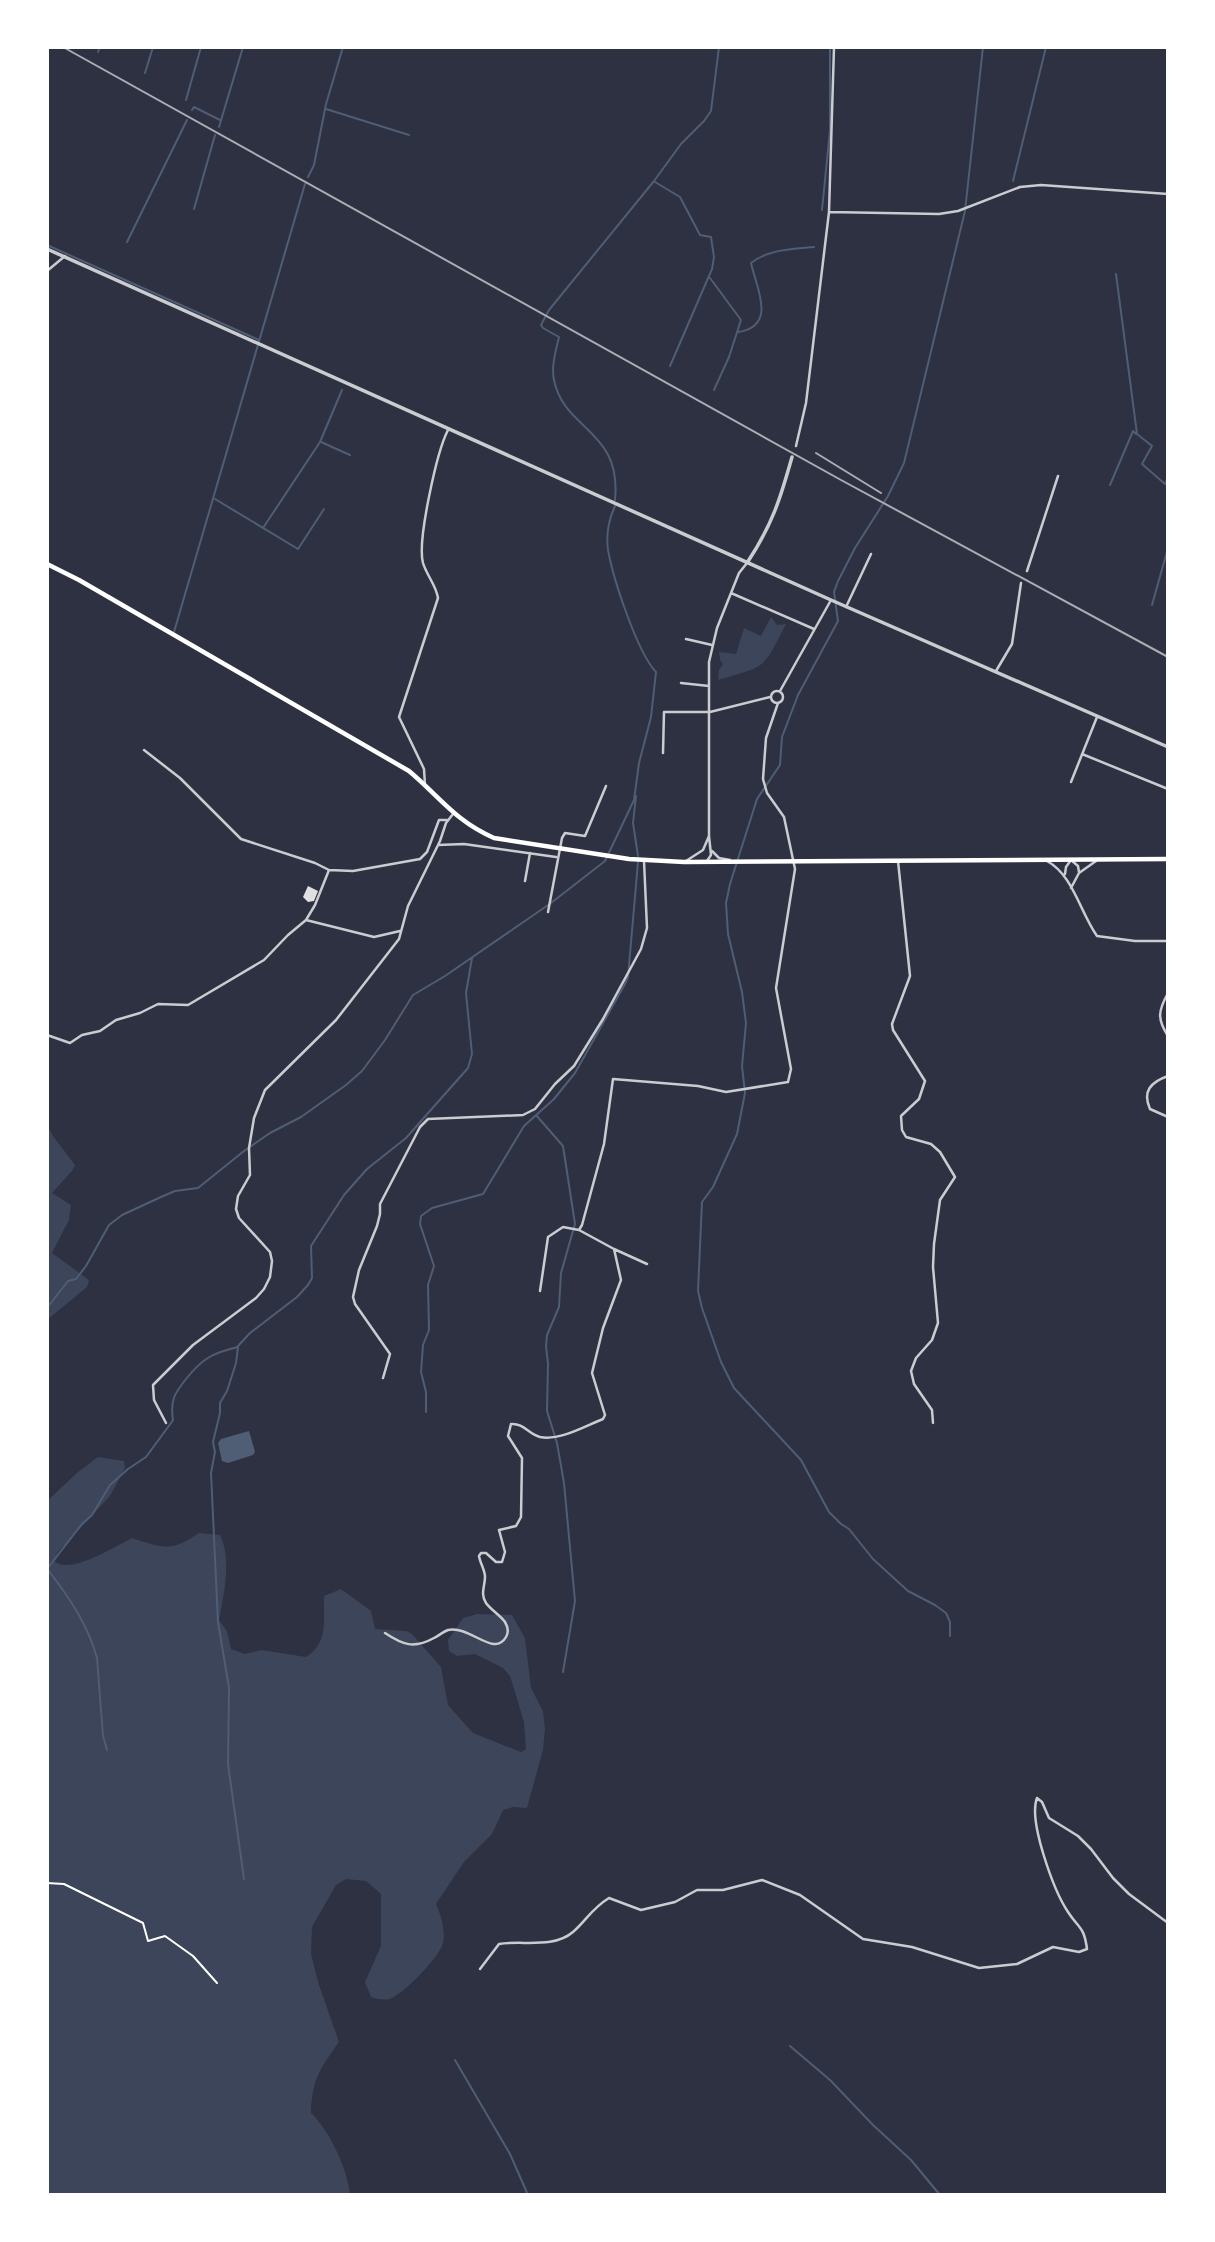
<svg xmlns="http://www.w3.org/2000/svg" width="1215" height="2242" font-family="'Asap Condensed',sans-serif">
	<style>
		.green { fill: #3c4559 }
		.water { fill: #4f5d75 }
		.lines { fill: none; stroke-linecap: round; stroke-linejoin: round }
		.stream { stroke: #4f5d75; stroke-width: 2 }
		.building { fill: #e0e0e3 }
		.path { stroke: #fff; stroke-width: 2 }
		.minor { stroke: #caccd0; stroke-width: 2.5 }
		.tertiary { stroke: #caccd0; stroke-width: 3.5 }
		.primary { stroke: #fff; stroke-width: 4.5 }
		.rail { stroke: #abadb3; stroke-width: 2 }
	</style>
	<rect width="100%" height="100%" fill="#2d3142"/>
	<path class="green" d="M771,617l6,8 9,-1c-24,47 -19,41 -68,56l1,-10 4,-6 -3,-4 -1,-8 17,2 8,-26 17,8z
		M47,1125l6,11 22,29 -3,6 -20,22 19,12 -2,15 -17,33 37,27 -2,7 -40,33z
		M98,1457l26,4 1,7 -15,28 -53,57 -2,9c17,12 59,-15 77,-24 30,10 40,14 67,-5l21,2c12,25 4,58 -1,85l8,11 4,18 14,5 16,-4 45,7c23,-15 17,-36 18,-61l17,-7 30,22 4,18 31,2 6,3 29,33 7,38 25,28 48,19 5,-3 -2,-27 -14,-46 -7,-8 -28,-14 -18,2 -8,-5 -1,-11 15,-22 14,-4 35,1 13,23 6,50 12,23 2,18 -2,21 -16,58 -14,-1 -10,3 -11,24 -28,28 -28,42c5,11 11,30 6,42 -6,14 -36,45 -50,52 -7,3 -14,1 -21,-1l-6,-15 16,-36v-52l-15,-13 -20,-2 -10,6 -24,42 -1,27 8,31 20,57c-19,27 -27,37 -28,71 19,18 37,57 39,82h-303v-694l31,-29z"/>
	<path class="water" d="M249,1431l6,21 -2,3 -25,8 -6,-2 -4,-18 3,-4z"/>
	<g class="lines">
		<path class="stream" d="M98,52l2,-5
			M145,73l8,-26
			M186,100l15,-53
			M326,109l83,26
			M192,110l2,-3 26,13
			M219,127l24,-80
			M308,177l6,-12 12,-61 17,-57
			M1013,181l33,-134
			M655,182l25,15 20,38 11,2 3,20 -2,12 -42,97
			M194,209l21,-74
			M822,210l8,-80v-83
			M127,242l60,-122
			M47,245l212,95
			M1116,274l21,160 15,12 -10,18 23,20 3,-6
			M710,278l31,42 -12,37 -15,33
			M738,332c40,-6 18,-45 13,-69 18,-14 42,-14 63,-16
			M321,442l29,13
			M1110,485l23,-54 3,3
			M215,499l83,50 26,-40
			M615,500c7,-71 -51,-69 -61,-120 -3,-14 2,-30 5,-43l-16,-9 -2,-3 8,-15 105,-129 27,-37 23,-23 7,-10 8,-64
			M263,528l57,-86 22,-52
			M1152,605l16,-57
			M174,632l131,-448
			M636,796l-3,27 5,33
			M536,1115l27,31 12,78 -14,49 -2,34 -12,28 -1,11 2,18 -1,47 10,32 7,40 11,118 -12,71
			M47,1308l21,-27 8,-2 10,-13 23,-41 13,-10 39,-18 14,-6 23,-3 46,-37 26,-18 31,-16 45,-32 16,-14 23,-31 28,-45 32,-19 106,-73 54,-42 29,-61 5,-37 12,-46 5,-45c-19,-20 -43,-94 -48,-122 -2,-15 1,-31 7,-44
			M238,1346l12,-13 47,-36 11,-12 4,-7 -1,-32 33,-51 23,-26 39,-31 62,-70 4,-14 -6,-61 6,-35
			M238,1347l-2,16 -9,28 -7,12v10l-7,29 2,10 -4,21 7,149 11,66 -1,76 16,115
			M426,1412v-20l-5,-20 2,-27 6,-15 -1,-45 6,-19 -14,-42 1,-8 11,-8 51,-14 41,-68 30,-27 21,-26 50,-89 3,-7 10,-115
			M47,1569l35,-45 10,-9 18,-30 18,-16 18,-12 25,-34 2,-3c-3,-19 1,-26 13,-41 16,-20 26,-26 52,-32
			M48,1570c21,27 40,55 49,88l6,78 4,14
			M950,1636v-14l-4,-9 -11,-8 -27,-14 -35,-32 -24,-30 -8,-5 -12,-12 -28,-52 -67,-72 -13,-26 -19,-54 -4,-17 4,-89 11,-15 24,-53 8,-41 -3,-27 4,-43 -4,-31 -14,-58 -2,-31 4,-19 27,-85 23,-34 2,-28 16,-42 40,-74 -4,-29 4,-11 17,-33 33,-52 16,-33 61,-252 18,-164
			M790,2046l40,34 43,45 38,35 29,35
			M455,2060l55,94 18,41"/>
	</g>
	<path class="building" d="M308,886l10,5 -4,10 -6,1 -5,-5z"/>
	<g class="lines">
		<path class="path" d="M47,1883l17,1 79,39 5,18 17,-5 28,20 24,27"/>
		<path class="minor" d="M829,212l110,2 19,-3 62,-24 21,-2 127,9
			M47,271l18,-15
			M796,446l10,-43 23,-191 5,-165
			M1027,571l31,-95
			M731,593l83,36
			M846,607l25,-53
			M686,639l26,6
			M996,671l16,-27 9,-61
			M681,683l28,3
			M771 697a6 6 0 1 1 12 0a6 6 0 1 1-12 0Z
			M780,691l51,-91
			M144,750l36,28 61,61 74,24 14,7
			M663,753l1,-41h46l60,-15
			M1082,754l86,35
			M1071,782l26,-65
			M425,785l-1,-16 -25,-52 39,-119c-2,-13 -11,-22 -15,-35 -6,-22 14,-112 25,-133
			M438,845l26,-1 92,13
			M712,851l7,7 11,2
			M686,861l17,-11 6,-14
			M707,861l4,-6 -2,-19v-174l8,-34 22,-55 8,-10
			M898,861l12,115 -18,48 1,6 32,51 -6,18 -18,17 1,14 4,7 25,7 9,8 15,25 -15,23 -6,44 -1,23 5,56 -6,17 -16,18 -5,13 3,13 18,26 1,13
			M1047,861c26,14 33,51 50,75l38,5h33
			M1065,874l1,-7 5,-7 7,6 1,6
			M525,881l5,-28
			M1071,888l8,-15 17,-12
			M548,912l14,-74 3,-5 20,3 21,-50
			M306,920l9,-15 14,-35 24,1 67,-12 7,-7 12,-32h8
			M1168,993c-10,18 -11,26 0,43
			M47,1035l23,8 12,-8 18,-4 16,-11 24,-7 18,-9 30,1 76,-45 24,-25 18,-15 68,17 26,-6
			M1168,1076c-17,6 -26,15 -18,33l18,8
			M614,1249l33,15
			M540,1291l8,-54 15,-10 16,3 3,-5 22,-81 9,-65 85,7 28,6 62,-10 3,-13 -15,-81 19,-119 -11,-52 -17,-24 -4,-14 3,-41 12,-35
			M383,1378l7,-24 -35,-50 -2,-7 6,-27 18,-44 3,-12v-10l40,-77 8,-8 95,-4 12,-6 20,-25 19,-18 29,-47 38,-70 6,-21 -3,-67
			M166,1423l-12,-23 -1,-15 40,-40 63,-47 8,-9 6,-12 2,-16 -2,-9 -31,-34 -3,-9 2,-13 12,-21 -1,-27 5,-30 11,-28 71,-70 63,-81 9,-33 32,-65 6,-18 7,-9
			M385,1633c18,12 29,16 49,5 4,-2 9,-6 14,-8 22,-5 46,28 58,7 3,-5 2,-10 -1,-15 -5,-7 -14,-12 -19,-19 -6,-9 -1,-17 -1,-26 0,-7 -5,-14 -6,-21l2,-3h5l10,9h6l3,-10 -6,-22 17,-4 5,-9 1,-59 -14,-22 3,-12c13,-1 17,10 29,13 20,4 45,-11 63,-18l2,-4 -13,-42 11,-45 18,-48 -7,-31 -35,-19
			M480,1969l19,-25c23,-4 54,5 74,-12 14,-12 18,-23 36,-34l32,12 34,-8 22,-12h26l39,-10 38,15 63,44 49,8 67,21 38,-4 36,-17 26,5 8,-3c-3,-23 -8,-20 -19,-37 -14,-21 -40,-91 -31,-114l5,4 7,16 29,18 13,13 22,29 16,16 39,29"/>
		<path class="tertiary" d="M47,249l784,351 337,147
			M747,563c25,-38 33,-63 45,-106"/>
		<path class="primary" d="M47,564l32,16 330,191c31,26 46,50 85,67l135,21 55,3 484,-3"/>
		<path class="rail" d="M63,47l778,433 327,177
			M816,453l65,40"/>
	</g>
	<rect width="1215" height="2242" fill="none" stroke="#ffffff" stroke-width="98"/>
</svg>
